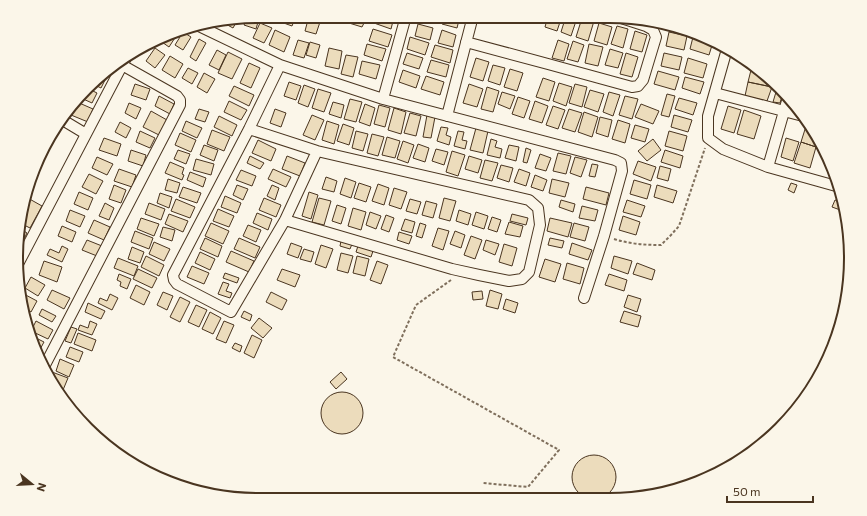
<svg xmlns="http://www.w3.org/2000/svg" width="867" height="516" font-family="Commissioner,sans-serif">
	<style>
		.building { fill: #ecdcbc; stroke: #4a3520 }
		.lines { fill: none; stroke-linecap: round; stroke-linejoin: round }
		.minor-casing { stroke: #4a3520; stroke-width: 12 }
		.path { stroke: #7f6f5c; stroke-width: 2; stroke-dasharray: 3 2; stroke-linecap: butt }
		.minor { stroke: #fbf6e9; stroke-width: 10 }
		.rim { fill: none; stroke: #4a3520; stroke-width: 2 }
	</style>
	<rect width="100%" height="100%" fill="#fbf6e9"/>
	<path class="building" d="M283,16h13l-4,10 -11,-4z
		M309,16l12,3 -5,15 -11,-3z
		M351,16l14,5 -3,6 -13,-4z
		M376,16h15l3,1 -3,12 -17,-6z
		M444,16h16l-3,12 -15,-4z
		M548,16h14l-5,15 -12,-4z
		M566,16h6l5,2 -6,18 -10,-4z
		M247,18l11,4 -2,7 -12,-4z
		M582,18l12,3 -6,20 -12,-4z
		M238,19l-5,9 -11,-6z
		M260,23l12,5 -8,15 -11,-5z
		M599,23l13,4 -5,18 -13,-4z
		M418,24l15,4 -3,12 -15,-4z
		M617,26l11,3 -5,19 -12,-4z
		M373,29l19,6 -4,12 -19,-6z
		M179,30h1l-11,17 -10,-7z
		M275,30l15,7 -6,15 -15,-7z
		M442,30l14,5 -3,12 -15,-4z
		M635,31l12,4 -5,17 -12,-3z
		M183,32l8,5 -8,13 -8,-5z
		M669,32l18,4 -3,14 -18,-4z
		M410,37l19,6 -4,12 -18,-6z
		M693,37l20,5 -4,13 -19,-6z
		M199,39l7,4 -10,18 -6,-4z
		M298,40l11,3 -5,15 -11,-3z
		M558,40l11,4 -5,17 -12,-3z
		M573,41l11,4 -6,17 -11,-3z
		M310,42l10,3 -4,13 -10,-3z
		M367,44l19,5 -4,12 -18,-6z
		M589,44l14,3 -5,19 -13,-3z
		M435,45l18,5 -3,13 -19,-6z
		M155,48l10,7 -10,13 -9,-7z
		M329,48l13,3 -3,18 -14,-3z
		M610,49l13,4 -5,15 -13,-3z
		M217,50l9,5 -7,15 -10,-5z
		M228,52l14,7 -10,20 -14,-6z
		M407,53l16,5 -4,11 -16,-5z
		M626,53l12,4 -6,20 -12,-3z
		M664,53l18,4 -3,13 -18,-4z
		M346,55l12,2 -5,20 -12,-3z
		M170,56l13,8 -8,14 -13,-8z
		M476,58l13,4 -6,19 -13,-4z
		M688,58l19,6 -4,14 -19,-5z
		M431,60l18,5 -3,12 -19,-5z
		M362,61l18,4 -4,14 -17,-5z
		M249,63l11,5 -9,20 -11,-5z
		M493,65l12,3 -5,17 -12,-4z
		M188,68l10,5 -6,11 -10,-6z
		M510,69l13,4 -6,18 -13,-4z
		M403,70l17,6 -4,12 -17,-6z
		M751,70l7,1 14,14v2l-24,-5z
		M658,71l21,6 -4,13 -21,-6z
		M204,73l11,6 -8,14 -10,-6z
		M102,75l4,3 -5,10 -8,-4z
		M426,76l18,6 -4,13 -19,-6z
		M685,77l19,5 -4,12 -18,-6z
		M543,78l12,4 -6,19 -13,-4z
		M289,82l12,4 -5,14 -12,-4z
		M748,82l24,5 -5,14 -22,-5z
		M559,83l13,4 -6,19 -13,-5z
		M135,84l15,5 -4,11 -15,-5z
		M469,84l14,5 -6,18 -14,-4z
		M575,84l12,3 -5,20 -13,-4z
		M304,85l11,4 -7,18 -10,-4z
		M234,86l20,9 -5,11 -20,-10z
		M487,87l12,4 -6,21 -12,-3z
		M89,89l8,4 -5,10 -11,-5z
		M318,89l13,4 -7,19 -12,-4z
		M590,90l14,4 -6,18 -14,-5z
		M502,92l13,4 -5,13 -12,-5z
		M609,92l11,3 -7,21 -10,-4z
		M776,92l4,1 2,3 -2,7 -7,-1z
		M667,94l8,2 -6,21 -8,-2z
		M159,96l15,8 -4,10 -15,-8z
		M625,96l13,3 -6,20 -13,-4z
		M518,97l12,4 -6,17 -12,-4z
		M679,98l18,5 -4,12 -18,-6z
		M350,99l12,3 -6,20 -12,-3z
		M229,101l18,9 -6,10 -17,-8z
		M535,101l13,5 -6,17 -13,-4z
		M77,102l16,7 -5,13 -17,-7z
		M333,102l11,3 -3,13 -12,-4z
		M129,103l12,5 -5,11 -11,-6z
		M365,104l10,4 -5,18 -11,-4z
		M641,104l18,7 -6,13 -18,-7z
		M379,105l11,3 -5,19 -11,-3z
		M553,106l12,4 -7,19 -12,-4z
		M728,106l13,4 -7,23 -13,-4z
		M394,108l12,4 -5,22 -13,-4z
		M199,109l10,3 -4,10 -10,-3z
		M275,109l11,4 -5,14 -11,-4z
		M569,109l13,4 -7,19 -13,-4z
		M744,110l17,6 -7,23 -17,-5z
		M151,111l16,9 -8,15 -16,-8z
		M584,112l14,5 -6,20 -14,-5z
		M410,113l11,3 -5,20 -12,-3z
		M312,115l12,5 -9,20 -12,-5z
		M427,115l8,2 -4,21 -8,-1z
		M674,115l18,5 -4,12 -17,-5z
		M219,116l18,9 -5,11 -18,-9z
		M600,117l12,3 -4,17 -12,-4z
		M618,120l12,4 -5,19 -13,-4z
		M186,121l16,7 -5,10 -15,-7z
		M327,121l12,4 -5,19 -12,-4z
		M120,122l11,6 -5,10 -11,-6z
		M807,123l3,1 8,18 -2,5 -15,-5z
		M343,124l11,4 -5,17 -12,-4z
		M635,125l14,4 -4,13 -14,-4z
		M441,127l7,1 -2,7 5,2 -2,8 -12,-4z
		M476,128l12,3 -5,22 -13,-3z
		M212,130l18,7 -6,14 -17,-7z
		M140,131l15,7 -5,10 -14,-6z
		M356,131l12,3 -5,17 -11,-3z
		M458,131l6,1 -2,8 5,1 -2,8 -11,-3z
		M669,131l18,5 -4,15 -18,-5z
		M180,133l16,7 -5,12 -16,-7z
		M372,134l12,3 -6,19 -11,-3z
		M387,137l13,4 -5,17 -13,-3z
		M104,138l17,6 -4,12 -18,-6z
		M786,138l13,4 -6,19 -12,-4z
		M491,139l6,2 -2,6 7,2 -2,9 -13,-3z
		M653,139l8,11 -14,11 -9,-10z
		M258,140l18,9 -5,12 -19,-8z
		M403,141l11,4 -6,18 -11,-4z
		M801,142l15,5 -6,21 -16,-5z
		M418,144l11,4 -4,14 -12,-4z
		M204,145l14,5 -4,11 -14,-6z
		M509,145l10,2 -3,14 -11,-3z
		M526,148l5,2 -4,13 -4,-1z
		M436,149l12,3 -4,13 -12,-4z
		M131,150l15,5 -3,11 -15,-5z
		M178,150l12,4 -4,10 -12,-5z
		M665,150l18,6 -3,12 -19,-6z
		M452,151l13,4 -7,21 -12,-4z
		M558,153l13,3 -5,18 -13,-3z
		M540,154l11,4 -5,13 -11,-3z
		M250,156l14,7 -4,6 -13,-6z
		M287,156l18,7 -5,13 -18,-7z
		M469,156l13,4 -4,13 -13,-4z
		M97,157l16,7 -6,11 -15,-7z
		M575,157l12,3 -6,17 -11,-4z
		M196,159l18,5 -3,11 -18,-5z
		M485,160l13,3 -6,18 -12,-3z
		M638,161l18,6 -5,14 -18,-7z
		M170,162l14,6 -2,6 2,1 -2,5 -17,-7z
		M592,164l6,1 -3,12 -6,-1z
		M501,165l12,3 -4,14 -12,-4z
		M660,166l11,3 -3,12 -11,-3z
		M119,169l17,6 -4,12 -18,-6z
		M273,169l18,8 -5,10 -18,-8z
		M519,169l11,4 -4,13 -12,-4z
		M241,170l15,6 -4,10 -16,-6z
		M190,172l16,6 -3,9 -16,-7z
		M89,174l14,7 -7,13 -14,-7z
		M535,175l12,5 -4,11 -12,-4z
		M326,177l11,4 -3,11 -12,-3z
		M345,178l11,4 -5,16 -11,-4z
		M168,179l12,4 -3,10 -12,-3z
		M552,179l17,4 -4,14 -16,-4z
		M634,180l17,5 -4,14 -17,-5z
		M359,183l12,4 -5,15 -12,-4z
		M791,183l6,2 -3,8 -6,-3z
		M378,184l11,4 -5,17 -12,-4z
		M114,185l12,5 -5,13 -12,-4z
		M237,185l11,4 -5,11 -10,-5z
		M272,185l7,3 -4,12 -8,-4z
		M657,185l20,6 -4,12 -19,-6z
		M183,187l18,6 -4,10 -18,-6z
		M586,187l23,6 -3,12 -23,-6z
		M394,188l13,4 -6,17 -12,-4z
		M79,192l14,6 -5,12 -14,-6z
		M309,192l9,3 -7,24 -9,-3z
		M160,193l12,4 -3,11 -12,-5z
		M225,196l16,7 -4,10 -16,-6z
		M26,197l16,9 -12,22 -8,-4z
		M264,198l17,7 -5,12 -17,-7z
		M319,198l12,3 -7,24 -12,-3z
		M444,198l12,3 -6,20 -11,-3z
		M176,199l19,8 -5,11 -19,-7z
		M410,199l11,3 -4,12 -11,-3z
		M561,200l14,4 -2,8 -14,-5z
		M627,200l18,6 -4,11 -18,-5z
		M835,200l8,2 1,4 -1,5 -11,-4z
		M426,201l11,3 -4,14 -11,-3z
		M105,203l9,5 -5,12 -10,-4z
		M149,203l16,6 -4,11 -16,-6z
		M337,205l9,3 -5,16 -9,-3z
		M582,206l16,4 -3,11 -16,-3z
		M353,208l13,4 -5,18 -13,-4z
		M218,209l16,7 -5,11 -16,-6z
		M70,210l15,6 -5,11 -14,-6z
		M459,210l12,4 -3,11 -12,-4z
		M370,212l11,4 -5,13 -10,-4z
		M476,212l12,4 -4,13 -12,-4z
		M257,213l15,6 -4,11 -15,-7z
		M169,214l19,7 -5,11 -18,-8z
		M512,214l16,4 -2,7 -16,-4z
		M386,215l8,3 -5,14 -8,-3z
		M623,216l17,6 -4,13 -17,-5z
		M492,217l9,3 -4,12 -9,-3z
		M141,218l18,6 -5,12 -17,-7z
		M550,218l22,5 -4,14 -21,-6z
		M405,219l10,3 -3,11 -11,-3z
		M94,220l16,7 -6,13 -16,-7z
		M509,222l14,4 -3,11 -15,-3z
		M211,223l18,8 -6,13 -18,-8z
		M420,223l6,2 -4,13 -6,-2z
		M574,223l15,4 -4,14 -15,-4z
		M248,225l13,5 -5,12 -13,-6z
		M62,226l14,6 -4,10 -14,-6z
		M163,227l12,3 -3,11 -12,-4z
		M438,228l11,3 -6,19 -11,-4z
		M21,229l6,4 -5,10 -3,-2z
		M135,231l18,7 -4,11 -18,-7z
		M455,231l10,4 -4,13 -11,-4z
		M399,232l13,4 -3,8 -12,-4z
		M471,236l11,4 -7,19 -11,-4z
		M205,238l17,8 -4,11 -18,-8z
		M239,238l21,9 -5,11 -21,-9z
		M550,238l14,3 -2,7 -14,-3z
		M87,240l15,6 -5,10 -15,-6z
		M486,240l13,4 -4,11 -12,-5z
		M341,241l11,3 -2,5 -10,-3z
		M154,242l16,7 -6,12 -15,-7z
		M291,243l11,4 -4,11 -11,-4z
		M572,243l20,7 -4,10 -19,-6z
		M504,244l13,4 -5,18 -13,-4z
		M321,245l12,4 -7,19 -11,-4z
		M62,246l6,3 -6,13 -15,-7 3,-6 9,4z
		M358,246l15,5 -2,6 -15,-5z
		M132,247l12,5 -4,11 -12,-4z
		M304,249l10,3 -3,10 -11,-3z
		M231,251l23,10 -5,11 -23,-10z
		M200,252l15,7 -5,11 -15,-7z
		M341,253l12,3 -5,17 -11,-3z
		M146,256l18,9 -5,11 -18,-9z
		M357,256l12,3 -4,17 -12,-3z
		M614,256l18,5 -4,13 -17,-6z
		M118,258l20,8 -4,10 -20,-8z
		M545,259l16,5 -6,18 -16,-5z
		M44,261l18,6 -5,15 -18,-7z
		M377,261l11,4 -7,19 -11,-4z
		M567,263l17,5 -4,16 -17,-5z
		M637,263l18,7 -3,10 -19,-6z
		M192,266l17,7 -5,11 -17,-7z
		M138,269l19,9 -5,10 -19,-9z
		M282,269l18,6 -5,12 -18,-7z
		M225,273l14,5 -2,5 -14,-5z
		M119,274l12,5 -4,10 -7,-3 1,-4 -4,-2z
		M609,274l18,6 -3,11 -19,-6z
		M31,277l14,8 -7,11 -13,-8z
		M223,282l6,2 -3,7 6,2 -2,5 -12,-4z
		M136,285l14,7 -6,13 -14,-7z
		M52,290l18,8 -6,11 -17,-9z
		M490,290l12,4 -4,15 -12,-3z
		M482,291l1,8 -10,1 -1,-8z
		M163,292l10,4 -6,14 -10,-5z
		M271,292l16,8 -5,10 -16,-8z
		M22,293l15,8 -6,11 -7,-4z
		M110,294l8,4 -6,12 -14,-7 2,-5 7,3z
		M628,295l13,4 -4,13 -13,-5z
		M180,297l10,5 -10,20 -10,-5z
		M506,299l12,4 -3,10 -12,-4z
		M88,303l17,8 -4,8 -16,-7z
		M196,305l11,5 -8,17 -11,-5z
		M42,309l14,7 -4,6 -13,-7z
		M244,311l8,4 -2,6 -9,-4z
		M624,311l17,5 -3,11 -18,-5z
		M210,312l11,6 -8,16 -11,-5z
		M259,318l13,10 -9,10 -12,-10z
		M36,321l17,9 -5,9 -17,-8z
		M90,321l7,3 -5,11 -14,-5 2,-5 8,3z
		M224,321l10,4 -8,18 -10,-4z
		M71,327l6,2 -6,14 -6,-2z
		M78,333l18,7 -4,11 -18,-7z
		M30,335l14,7 -6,11 -9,-17z
		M252,335l10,5 -8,18 -10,-5z
		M235,343l7,3 -2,6 -8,-4z
		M70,347l13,5 -4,10 -13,-5z
		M60,359l14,6 -5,12 -13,-6z
		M52,372l16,6 -5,12 -7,-3 -5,-10z
		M341,372l6,7 -11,10 -6,-7z
		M321 413a21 21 0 1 1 42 0a21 21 0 1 1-42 0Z
		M572 477a22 22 0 1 1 44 0a22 22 0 1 1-44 0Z"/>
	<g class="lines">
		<defs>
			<path id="minor" d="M199,26l81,39 103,34 232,61 6,3 1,8 -18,65 -20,62
				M466,42l82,22 84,23 6,-1 5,-6 13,-43 -3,-7 -7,-4 -28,-9
				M727,49l-19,67v22l15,11 45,18 68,19
				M280,65l-31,64 -76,146 1,5 3,4 54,28 54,-92 32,-69
				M715,93l88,23
				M383,99l23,-83
				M447,116l26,-100
				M61,119l25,15
				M249,129l68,22 212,49 9,8 2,17 -11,47 -7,7 -13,2 -30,-6 -27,-6 -167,-49
				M768,167l19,-66
				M17,266l109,-208
				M45,365l135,-260v-5l-3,-4 -55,-31"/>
		</defs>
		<use href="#minor" class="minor-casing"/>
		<path class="path" d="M614,239c16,5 31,6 47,6l10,-10 8,-9 26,-78
			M451,280l-35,25 -23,52 166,93 -31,37 -45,-4"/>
		<use href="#minor" class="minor"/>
	</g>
	<path d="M0 0H867V516H0ZM258 23H609A235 235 0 0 1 844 258V258A235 235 0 0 1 609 493H258A235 235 0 0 1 23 258V258A235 235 0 0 1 258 23Z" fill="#fbf6e9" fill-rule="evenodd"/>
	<path class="rim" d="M258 23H609A235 235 0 0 1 844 258V258A235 235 0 0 1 609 493H258A235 235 0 0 1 23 258V258A235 235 0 0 1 258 23Z"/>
	<g transform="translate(32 484) rotate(108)" stroke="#fbf6e9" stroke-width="3" paint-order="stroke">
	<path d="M0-3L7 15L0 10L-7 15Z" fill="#4a3520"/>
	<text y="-6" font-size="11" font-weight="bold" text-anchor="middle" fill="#4a3520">N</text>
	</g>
	<path d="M727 496v6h86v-6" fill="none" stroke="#4a3520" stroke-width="2"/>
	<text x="733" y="496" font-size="12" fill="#4a3520" stroke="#fbf6e9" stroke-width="3" paint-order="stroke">50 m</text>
</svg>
